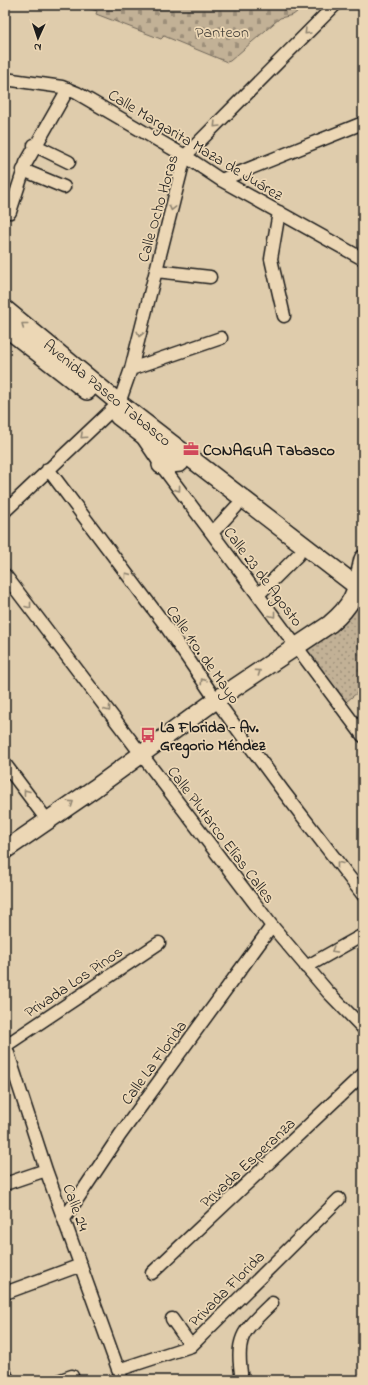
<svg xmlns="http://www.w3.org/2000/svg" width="368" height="1385" font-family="'Indie Flower',sans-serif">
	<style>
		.grass { fill: url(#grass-dots); stroke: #6f6659 }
		.cemetery { fill: url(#cemetery-stones); stroke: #6f6659 }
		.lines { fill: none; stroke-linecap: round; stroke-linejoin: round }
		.minor-casing { stroke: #1c1c1c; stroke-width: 15 }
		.secondary-casing { stroke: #1c1c1c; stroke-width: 20 }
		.minor { stroke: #ecd7b5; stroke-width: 12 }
		.secondary { stroke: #ecd7b5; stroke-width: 17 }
		.oneway { stroke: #8e8370 }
		.labels { text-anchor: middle; stroke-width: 3.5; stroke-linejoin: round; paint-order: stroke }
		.park-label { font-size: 16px; fill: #46413a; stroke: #ecd7b5 }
		.street-label { font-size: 16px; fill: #1c1c1c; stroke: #ecd7b5 }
		.poi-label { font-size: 16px; font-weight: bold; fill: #1c1c1c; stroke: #ecd7b5; text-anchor: start }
	</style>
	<defs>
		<pattern id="grass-dots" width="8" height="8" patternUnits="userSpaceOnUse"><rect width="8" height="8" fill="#c2b196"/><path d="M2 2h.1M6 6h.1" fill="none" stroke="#9d8f7a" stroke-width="1.8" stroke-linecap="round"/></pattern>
		<pattern id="cemetery-stones" width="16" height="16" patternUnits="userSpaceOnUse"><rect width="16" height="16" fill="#c2b196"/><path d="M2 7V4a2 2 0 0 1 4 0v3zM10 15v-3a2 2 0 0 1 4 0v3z" fill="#9d8f7a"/></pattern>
	</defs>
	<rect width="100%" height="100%" fill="#dfccac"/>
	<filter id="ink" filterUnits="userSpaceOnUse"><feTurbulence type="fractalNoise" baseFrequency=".025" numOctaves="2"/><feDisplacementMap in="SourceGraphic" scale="8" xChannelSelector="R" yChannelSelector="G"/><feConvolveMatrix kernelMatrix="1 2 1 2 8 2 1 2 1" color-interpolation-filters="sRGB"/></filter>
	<g filter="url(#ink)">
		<path class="grass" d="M363,604v84l-22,18 -44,-61z"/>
		<path class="cemetery" d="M78,5h228l-13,10 -13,3 -50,43 -3,1 -63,-26 -3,3 -65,-25 1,-3z"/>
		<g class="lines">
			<defs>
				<path id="minor" d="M5,79l57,8 15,6 108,63 36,24 142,79
					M34,145l35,17
					M23,170l41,17
					M221,180l142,-57
					M10,212l16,-49 42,-74
					M279,212l-8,47 13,57
					M156,271l54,6
					M131,369l90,-31
					M144,440l17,25 202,271
					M48,469l115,153 53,78 67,91 80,104
					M5,511l114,-108 12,-34 54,-213 150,-151
					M212,533l24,-26
					M5,575l267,351 56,66 35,36
					M258,595l40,-40
					M5,764l42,56
					M306,967l57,-32
					M5,1044l41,126 76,210
					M5,1046l154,-103
					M5,1184l41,-14
					M64,1219l56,-84 152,-209
					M152,1273l211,-199
					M5,1293l76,-28
					M172,1319l19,27
					M118,1370l73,-24 148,-147
					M5,1373l3,7
					M61,1380l11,-4
					M242,1380c-7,-43 0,-48 30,-77"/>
				<path id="secondary" d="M5,309l114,94 244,188
					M5,327l82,64
					M118,416l47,36
					M161,465l19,-2
					M5,850l90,-62 121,-88 114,-76c26,-22 26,-34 33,-65"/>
			</defs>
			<use href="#minor" class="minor-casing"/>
			<use href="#secondary" class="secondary-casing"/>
			<use href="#minor" class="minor"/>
			<use href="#secondary" class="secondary"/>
		</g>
		<defs><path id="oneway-chevron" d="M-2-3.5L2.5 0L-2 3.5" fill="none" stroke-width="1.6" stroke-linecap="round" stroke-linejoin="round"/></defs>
		<g class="oneway">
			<use href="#oneway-chevron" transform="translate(307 32) rotate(134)"/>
			<use href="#oneway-chevron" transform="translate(216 125) rotate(134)"/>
			<use href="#oneway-chevron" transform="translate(172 208) rotate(104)"/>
			<use href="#oneway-chevron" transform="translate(24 325) rotate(-141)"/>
			<use href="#oneway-chevron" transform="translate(140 334) rotate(104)"/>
			<use href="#oneway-chevron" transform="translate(83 436) rotate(137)"/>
			<use href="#oneway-chevron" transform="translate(178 489) rotate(53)"/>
			<use href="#oneway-chevron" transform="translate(127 575) rotate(-127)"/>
			<use href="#oneway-chevron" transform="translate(29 606) rotate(53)"/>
			<use href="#oneway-chevron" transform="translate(273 615) rotate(52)"/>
			<use href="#oneway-chevron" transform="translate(258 672) rotate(-34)"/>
			<use href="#oneway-chevron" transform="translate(203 681) rotate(-124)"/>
			<use href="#oneway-chevron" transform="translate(108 709) rotate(53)"/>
			<use href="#oneway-chevron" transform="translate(26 792) rotate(-127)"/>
			<use href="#oneway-chevron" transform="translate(71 803) rotate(-34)"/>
			<use href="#oneway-chevron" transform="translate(339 864) rotate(-128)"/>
			<use href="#oneway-chevron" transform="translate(334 950) rotate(149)"/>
		</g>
	</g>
	<defs>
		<symbol id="office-bare" viewBox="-9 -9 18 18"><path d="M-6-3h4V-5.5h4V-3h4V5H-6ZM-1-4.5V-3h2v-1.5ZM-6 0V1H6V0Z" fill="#d1495b" stroke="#ecd7b5" stroke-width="2.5" paint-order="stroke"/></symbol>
		<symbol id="bus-bare" viewBox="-9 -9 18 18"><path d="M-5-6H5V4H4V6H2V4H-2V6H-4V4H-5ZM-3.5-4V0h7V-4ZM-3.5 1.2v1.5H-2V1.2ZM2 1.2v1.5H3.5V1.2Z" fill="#d1495b" stroke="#ecd7b5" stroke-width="2.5" paint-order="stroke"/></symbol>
	</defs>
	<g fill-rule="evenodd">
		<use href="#office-bare" x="180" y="438" width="22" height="22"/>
		<use href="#bus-bare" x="137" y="724" width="22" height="22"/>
	</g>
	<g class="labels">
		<g class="park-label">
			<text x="222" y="37">Panteon</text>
		</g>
		<g class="street-label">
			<text transform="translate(196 144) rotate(31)" y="6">Calle Margarita Maza de Juárez</text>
			<text transform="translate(157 208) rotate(-74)" y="6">Calle Ocho Horas</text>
			<text transform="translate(108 392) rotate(39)" y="6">Avenida Paseo Tabasco</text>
			<text transform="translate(264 576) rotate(53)" y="6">Calle 23 de Agosto</text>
			<text transform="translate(204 654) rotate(55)" y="6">Calle 1ro. de Mayo</text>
			<text transform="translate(222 834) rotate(53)" y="6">Calle Plutarco Elías Calles</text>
			<text transform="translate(73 981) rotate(-34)" y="6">Privada Los Pinos</text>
			<text transform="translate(153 1062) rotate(-54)" y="6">Calle La Florida</text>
			<text transform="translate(247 1162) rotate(-43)" y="6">Privada Esperanza</text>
			<text transform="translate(77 1207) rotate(70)" y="6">Calle 24</text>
			<text transform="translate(226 1288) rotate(-45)" y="6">Privada Florida</text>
		</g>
		<g class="poi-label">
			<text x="203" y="455">CONAGUA Tabasco</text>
			<text x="160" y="732">La Florida - Av.<tspan x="160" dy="18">Gregorio Méndez</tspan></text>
		</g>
	</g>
	<rect width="368" height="1385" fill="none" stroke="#ecd7b5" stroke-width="20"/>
	<rect x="10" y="10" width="348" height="1365" fill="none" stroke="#1c1c1c" stroke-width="1.5" filter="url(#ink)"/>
	<g transform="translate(38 38) rotate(183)" stroke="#ecd7b5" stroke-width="3" paint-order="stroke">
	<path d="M0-3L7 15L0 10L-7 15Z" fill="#1c1c1c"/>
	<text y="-6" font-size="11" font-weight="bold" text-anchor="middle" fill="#1c1c1c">N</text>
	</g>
</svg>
